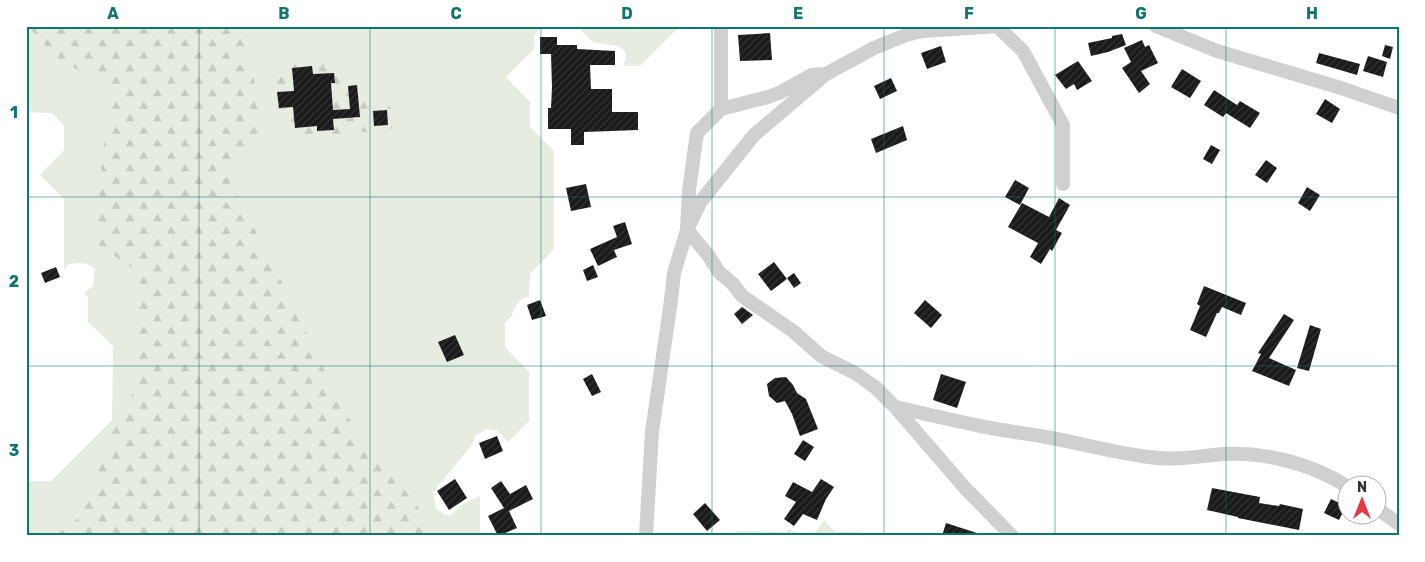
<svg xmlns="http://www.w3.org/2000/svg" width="1425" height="562" font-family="Rubik,sans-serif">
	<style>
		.green { fill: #e6ecdf }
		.forest { fill: url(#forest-firs) }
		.building { fill: url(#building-hatch) }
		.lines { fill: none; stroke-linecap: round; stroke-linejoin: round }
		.minor { stroke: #d0d0d0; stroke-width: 14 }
		.grid { fill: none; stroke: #0f766e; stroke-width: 1; stroke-opacity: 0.55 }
		.neatline { fill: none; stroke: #0f766e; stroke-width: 2 }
		.grid-label { font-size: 16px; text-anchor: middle; font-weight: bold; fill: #0f766e }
	</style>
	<defs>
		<pattern id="forest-firs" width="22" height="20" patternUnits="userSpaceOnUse" patternTransform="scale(1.25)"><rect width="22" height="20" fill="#e6ecdf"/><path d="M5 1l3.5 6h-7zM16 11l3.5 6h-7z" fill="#c6cbc0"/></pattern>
		<pattern id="building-hatch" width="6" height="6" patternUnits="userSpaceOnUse" patternTransform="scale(1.25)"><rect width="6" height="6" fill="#1a1a1a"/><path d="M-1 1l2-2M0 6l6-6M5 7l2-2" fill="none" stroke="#333"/></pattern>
	</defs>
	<rect width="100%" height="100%" fill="#fff"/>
	<path class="green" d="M26,26h519c-10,5 -13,11 -10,22l-29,29 24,25v25l24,24v98l-24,25 -1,22 -9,4 -8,13v3l-7,7v24l24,25v49l-21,21 -10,-11 -11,-2 -11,6 -5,11 -38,46 3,17 9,6h6l12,-11 17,-8v40h-454v-55h25l61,-61 1,-74 -25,-24v-25l-4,-4 9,-7 2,-17c-8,-7 -18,-7 -28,-4l-3,6v-72l-24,-24 24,-25v-24l-12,-13 -26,-1z
		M577,26h103l-40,40h-17l3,-8 -1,-7 -7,-5 -25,-4z
		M824,520l11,12h25l4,4h-59l8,-1z
		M789,529l16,7h-72l4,-5 49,1z"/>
	<path class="forest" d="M28,26h216l20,107 -36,44 70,137 45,97 70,90 29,35h-387l22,-17 19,-39 16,-56 27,-40 -4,-46 6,-64 -45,-31 6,-85 10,-69 -58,-33z
		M300,59l15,1 28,8 8,7 16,22 17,4 9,9 1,12 -1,5 -5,4 -12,3 -18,-3 -17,3 -11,5 -33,-2 -5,-4 -15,-25 -3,-8 1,-12 3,-12 7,-9z"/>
	<path class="building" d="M770,33l2,27 -32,1 -2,-26z
		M1122,34l4,11 -18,7 -17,4 -3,-13 24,-5v-2z
		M540,37h17v8h20v4l38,2v14h-25l1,24h21v23h26v18l-54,2v13h-13v-16h-23v-21h3l1,-21 -1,-33h-11z
		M1142,40l3,7 4,-2 9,18 -17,8 9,13 -11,9 -17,-25 9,-6 -7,-14z
		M1385,45l8,2 -3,12 -8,-3z
		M941,46l5,16 -19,7 -6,-16z
		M1319,53l41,11 -3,11 -41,-12z
		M1368,56l19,6 -4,15 -20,-6z
		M1078,61l14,20 -15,9 -3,-6 -8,5 -11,-14z
		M312,66l1,8 21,-1 1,10h-4l2,27 17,-1 -2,-23 9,-1 3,32 -27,2 1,11 -17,1v-5l-22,2 -2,-21 -14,1 -2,-16 17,-1 -2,-23z
		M1182,69l19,12 -11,17 -19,-11z
		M891,78l6,13 -17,8 -6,-13z
		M1214,90l23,15 3,-4 20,12 -10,15 -24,-15 -3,4 -19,-12z
		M1325,99l15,10 -8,14 -16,-9z
		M387,110l1,15 -14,1 -1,-15z
		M903,126l4,14 -31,13 -5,-14z
		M1211,145l9,5 -8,14 -9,-5z
		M1266,160l11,8 -10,15 -12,-8z
		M1015,180l14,8 -9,17 -15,-8z
		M586,184l5,23 -20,4 -5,-23z
		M1307,187l13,8 -10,16 -12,-8z
		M1059,198l11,7 -14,25 6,3 -10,18 -2,-2 -9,15 -11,-7 8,-14 -30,-16 14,-24 27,14z
		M625,222l7,22 -18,6 3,7 -19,9 -8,-17 27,-12 -4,-11z
		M774,262l13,17 -16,12 -13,-17z
		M593,265l5,12 -11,4 -4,-11z
		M56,267l4,10 -15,6 -4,-10z
		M794,273l7,10 -7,5 -7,-10z
		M1204,286l42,17 -5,12 -19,-8 -3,6h-2l-11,24 -16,-7 10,-24 -3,-2z
		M540,300l6,16 -14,4 -5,-15z
		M925,300l17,15 -11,13 -17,-15z
		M742,307l11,8 -11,9 -8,-10z
		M1284,314l10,6 -25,38 27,12 -7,16 -37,-15 9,-17 -3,-1z
		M1310,325l11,4 -12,42 -12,-3z
		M455,335l9,20 -17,7 -9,-20z
		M592,374l9,18 -9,4 -9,-17z
		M941,374l25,8 -9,26 -24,-8z
		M786,377l7,8 4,8 9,6 12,30 -18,7 -8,-22 -7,-13 -8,2 -8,-7 -2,-12 8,-6z
		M497,436l6,15 -18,8 -6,-16z
		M803,440l11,7 -9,14 -11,-7z
		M455,479l12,19 -18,12 -12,-19z
		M821,479l13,8 -8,12 -9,21 -14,-6 -9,12 -10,-7 12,-17 -11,-6 8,-14 19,10z
		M501,481l9,13 16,-9 7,14 -24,12 8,17 -19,8 -10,-20 16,-8 -13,-20z
		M1212,488l48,9 -1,6 20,3 1,-2 23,5 -4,21 -61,-12v-1l-31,-7z
		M1331,499l15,7 -7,14 -15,-7z
		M705,503l15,17 -13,11 -14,-17z
		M946,523l34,11v2h-38z"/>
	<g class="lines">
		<path class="minor" d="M721,26v83
			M1156,26l61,25 124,37 58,20
			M998,27l25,24 40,74v59
			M825,74l-13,1 -33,18 -11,4 -47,12 -24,24 -8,57 -2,40 21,25 11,17 14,12 9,12 51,35 28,25 34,17 20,14 20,20 70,81 47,48
			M895,407c32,7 64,15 96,21 20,4 41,6 60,10 33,6 65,15 98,19 25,4 50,-1 75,-3 42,-2 89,10 124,33
			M1378,509l21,15
			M646,536l6,-104 19,-132 3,-27 13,-43 14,-29 53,-66 72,-61 48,-26 32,-13 17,-4 76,-5"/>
	</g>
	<path class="grid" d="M199,26v510M370,26v510M541,26v510M712,26v510M884,26v510M1055,26v510M1226,26v510M26,197h1373M26,366h1373"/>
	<rect width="1425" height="562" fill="none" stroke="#ffffff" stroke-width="55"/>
	<g transform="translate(1362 500)"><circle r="24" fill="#ffffff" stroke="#adadad"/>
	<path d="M0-4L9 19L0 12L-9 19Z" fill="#e63946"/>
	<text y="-8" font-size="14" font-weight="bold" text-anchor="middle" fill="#333333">N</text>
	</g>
	<rect x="28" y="28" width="1370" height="506" class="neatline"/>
	<g class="grid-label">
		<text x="113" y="19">A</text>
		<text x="284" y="19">B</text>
		<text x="456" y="19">C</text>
		<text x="627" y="19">D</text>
		<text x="798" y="19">E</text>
		<text x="969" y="19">F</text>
		<text x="1141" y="19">G</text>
		<text x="1312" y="19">H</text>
		<text x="14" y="118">1</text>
		<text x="14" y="287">2</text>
		<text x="14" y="456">3</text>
	</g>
</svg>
